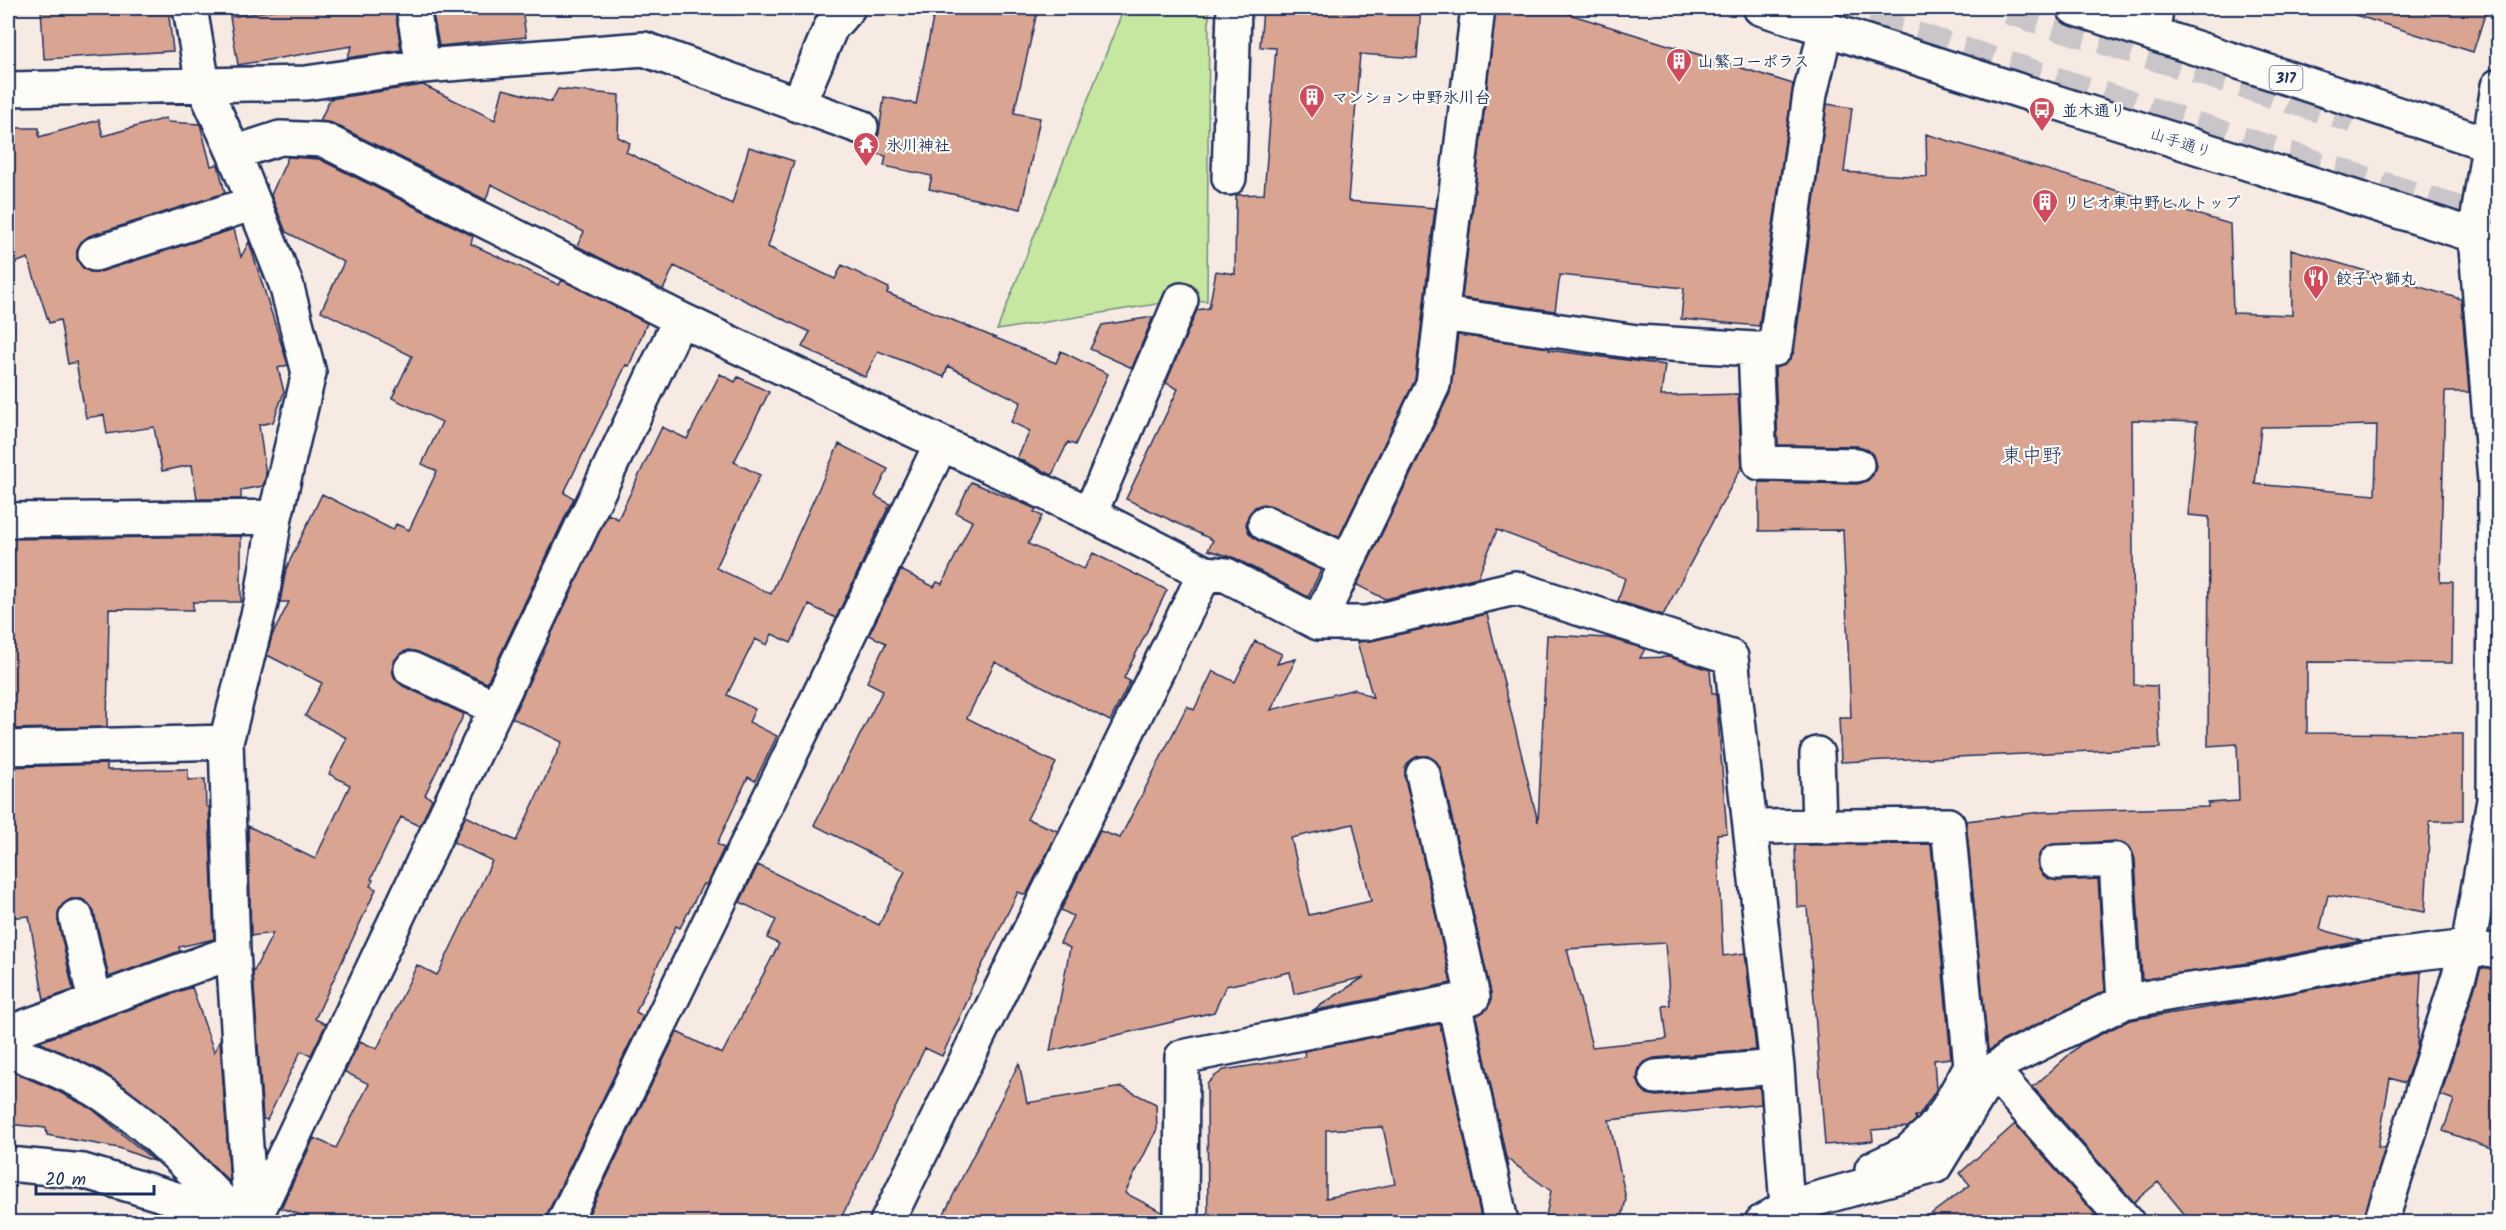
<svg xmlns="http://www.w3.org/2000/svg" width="2506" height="1230" font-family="Kalam,'Klee One',sans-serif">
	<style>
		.green { fill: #c6e7a0; stroke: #708b7f; stroke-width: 1.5 }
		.building { fill: #daa492; stroke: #1b2f5e; stroke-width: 1.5; fill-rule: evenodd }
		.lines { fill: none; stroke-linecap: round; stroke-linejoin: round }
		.highway-tunnel { stroke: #cac5c8; stroke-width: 33; stroke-dasharray: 33 16; stroke-linecap: butt }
		.minor-casing { stroke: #1b2f5e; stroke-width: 38 }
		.major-casing { stroke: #1b2f5e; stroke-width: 38 }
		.minor { stroke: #fdfcf7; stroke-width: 33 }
		.major { stroke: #fdfcf7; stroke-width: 33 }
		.labels { text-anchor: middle; stroke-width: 4.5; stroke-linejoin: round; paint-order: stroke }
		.shield { fill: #fdfcf7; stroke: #5f6c8c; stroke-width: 1.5 }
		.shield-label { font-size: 15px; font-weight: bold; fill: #1b2f5e }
		.poi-label { font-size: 16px; font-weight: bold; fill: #1b2f5e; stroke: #fdfcf7; text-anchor: start }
		.street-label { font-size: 16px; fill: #1b2f5e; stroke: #fdfcf7 }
		.quarter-label { font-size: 20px; fill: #1b2f5e; stroke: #fdfcf7 }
	</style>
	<rect width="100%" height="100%" fill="#f6eae3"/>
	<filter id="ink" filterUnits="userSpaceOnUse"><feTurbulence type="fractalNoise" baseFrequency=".0167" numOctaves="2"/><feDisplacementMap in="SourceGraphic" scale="12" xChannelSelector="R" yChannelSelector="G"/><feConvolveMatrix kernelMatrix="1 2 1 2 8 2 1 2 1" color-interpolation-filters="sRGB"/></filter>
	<g filter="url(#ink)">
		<path class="green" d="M1124,8h85l-2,293 -26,-1 -184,30z"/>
		<path class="building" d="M41,8h127l5,43 -129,8z
			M287,8h108l6,42 -54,8 5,-12 -114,19 -8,-48z
			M432,8h90l4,29 -87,9z
			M935,8h103l-24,105 26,5 -19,91 -92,-20 3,-13 -48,-10 2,-10 -14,-3 7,-20 5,-36 32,7z
			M1263,8h158l-4,50 -57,-4 -12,147 87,7 -20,172 -76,157 -67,-31 -9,-2 -8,3 -7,9 -2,9 3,8 8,7 64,30 -13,27 -73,-39 -27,-8 5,-10 -87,-41 52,-110 -12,-6 31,-73 12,-2 7,-37 19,3 1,-79 28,-1 12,-146 -16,-1z
			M1496,8h54l243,76 -34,242 -78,-7 3,-31 -124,-13 -5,36 -93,-13z
			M2356,8h131l-14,44 -118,-37z
			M423,85l72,35 8,-31 48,13 7,-13 61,6 -1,42 12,6 -4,9 106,52 17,-57 45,14 -26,86 67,32 7,-14 47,23 -2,5 169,70 5,-12 47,23 -33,71 -7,-3 -16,33 -35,-17 13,-27 -19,-9 10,-20 -73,-36 -4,11 -66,-26 -13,26 -63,-30 8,-15 -136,-66 -11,24 -86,-44 7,-14 -93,-48 -5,16 -154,-77 -12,-2 10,-22z
			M1827,104l25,4 -8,64 83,5 -1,-43 304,90 3,89 59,2 -1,-66 170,50 8,93h-24l-5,190h13l-1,81 -145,-1v71l156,1v87h-33l-5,91 -97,-17 -8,34 41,12 -107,21 -112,18 -7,-121 -4,-10 -7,-6 -9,-2 -68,5 -7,7 -3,9 3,9 7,7 10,3 41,-2 7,112 -103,50 -14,10 -22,-230 76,-9 166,-5v-4l31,-2 -2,-57 -29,2 1,-229 -21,-2 9,-93 -65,-2 2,265 23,1 3,62 -319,14 -2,-44h12l-8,-188 -84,1v-49l98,2 10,-3 6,-6 3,-9 -3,-11 -6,-6 -9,-3 -80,-1 -3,-77 9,-3 10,-13zM2377,425l-2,70 -120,-11 6,-57z
			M166,118l1,4 33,2 11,42 7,-2 7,29 -136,43 -8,6 -4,9v8l6,9 7,4h10l134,-43 7,28 8,-15 39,123 -10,3 6,24 -11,30 -14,3 7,50 -3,11 -22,4v9h-44l-5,-34 -30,6 -8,-44 -47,7 -3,-19 -18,3 -10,-56 -8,2 -8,-44 -11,3 -21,-65 -20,8v-138h31v9l60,-17 4,16z
			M288,157l31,2 154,77 -2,8 88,41 3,-5 85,43 -18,43 -3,-1 -62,128 10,5 -87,185 -69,-31 -9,-2 -8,3 -7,8 -2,10 3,8 8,7 61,28 -39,81 7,4 -12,27 -19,-9 -30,62 2,1 -3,6 6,3 -61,130 11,5 -15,31 -10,-4 -34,69 -4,-1 -10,-146 20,-40 -22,3 -3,-110 67,33 35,-74 -21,-11 18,-36 -42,-22 17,-33 -55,-28 5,-19 17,-34h-9l6,-33 36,-75 71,36 3,-6 13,6 28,-59 -15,-7 20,-42 -50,-24 20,-42 -91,-45 23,-49 -58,-30 -15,-37z
			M1153,317l-21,51 -42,-19 12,-24z
			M1458,335l91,13v2l116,15 -4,31 77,-2 4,72 -79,149 -45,-14 7,-23 -128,-48 -19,47 -93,22 -28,-14 93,-192z
			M720,374l15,8 3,-5 31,15 -35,70 26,13 -44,93 55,26 68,-150 49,25 -13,27 15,8 -54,114 -27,-13 -18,38 -19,-9 -5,11 -12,-6 -28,56 28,14 -6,13 28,14 -22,45 -7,-4 -31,67 7,4 -18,37 -3,-1 -23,44 -4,-2 -40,86 7,4 -96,198 -2,8h-224l-40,-14 33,-70 22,10 33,-64 -24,-12 15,-31 17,8 40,-84 20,10 4,-7 51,-107 -39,-19 13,-26 50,25 46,-99 -50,-24 96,-204 10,5 44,-92 25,12z
			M971,482l65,27 -2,3 8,4 -14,28 56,25 9,-16 74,37 -43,88 6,3 -20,40 -115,-59 -28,56 89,45 -29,56 31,12 -32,64 -8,-3 -49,100 2,1 -29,63 -17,-8 -86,174h-254l92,-190 45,22 57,-110 -12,-6 9,-18 -36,-18 18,-37 121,60 26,-54 -91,-46 69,-135 -16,-8 19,-39 -17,-8 32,-65 33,17 3,-5 5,2 30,-63 -16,-8z
			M241,536v66h-48v8l-84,-1 -2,118 -99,2v-190z
			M1487,614l51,208 9,-187 61,3 37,11 -5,9 29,-1 41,13 2,23h4l11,140 -10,1 6,122 22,-3 11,97 -102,8 -9,4 -6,6 -2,11 4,9 6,6 10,2 103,-9 1,17 -152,16 17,79 -5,23h-60l1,-4 -16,-2 5,-25 -45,-33 -30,-142 10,-6 5,-8v-9l-50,-223 -5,-9 -8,-5h-10l-8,5 -5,7v10l46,205 -139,28 52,-34 -70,17 -4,-22 -64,14 -12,26 -164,39 20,-103 -10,-5 13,-27 -12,-6 39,-79 20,7 67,-132 7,4 19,-39 22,11 20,-41 27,13 -5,10 19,-5 -25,51 84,-21 18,9 -16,-56 14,-1zM1353,824l18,77 -62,14 -18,-77zM1665,943l5,62 -7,1 4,33 -75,8 -25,-98z
			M107,764v6l81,-1v11l17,-1 1,27 3,1 5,132 -35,8 1,4 -71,26 -15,-65 -5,-8 -7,-5h-11l-8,5 -5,8v9l15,69 -29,10 -15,-84 -21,2v-151z
			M1931,844l20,214 -17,2 2,30 -17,26h-4l1,4 -8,7 -36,3 1,11 -48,4 -18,-238h-10l-2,-62z
			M2481,968l18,2v181l-56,-20 11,-31 -13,-5z
			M2421,972l-4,75 -12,36 -15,-5 -12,69 7,1 -22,74h-172l-33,-40 -24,20 -101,-115 48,-43 49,-24 131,-21 111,-21z
			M192,987l22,65 6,-12 10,142 -54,-53 -51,-42 -27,-18 -59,-27z
			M1440,1024l42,198h-274l-1,-138 8,-8 9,-6 81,-13 -1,-6zM1383,1127l12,57 -69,14v-68z
			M1019,1063l8,40 95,-16 34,17 1,25 -32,64 37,19v10h-222z
			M8,1070l47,20 37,19 64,53 -37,-14 -72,-13 -1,-7 -38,-4z
			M2015,1124l87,98h-182l50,-37 -10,-12z"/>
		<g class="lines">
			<path class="highway-tunnel" d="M1821,8l677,217
				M2009,8l345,109"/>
			<defs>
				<path id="minor" d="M190,8l13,77 31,68 52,131 23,89 -34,144 -14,86 -35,139 7,210 18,270
					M413,8l10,58
					M1826,28l-16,66 -35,255h-20l5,114 97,2
					M2153,34l3,-26
					M8,89l298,-6 117,-17 221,-17 217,78
					M798,105l33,-78 17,-19
					M234,153l46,-15 44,2 356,179 410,195 115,59 21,2 92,48h49l148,-35 216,69 46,410 10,140
					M1229,178l5,-170
					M95,254l159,-51
					M1442,314l195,28 118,7
					M1090,514l91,-214
					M8,520l267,-3
					M1265,523l83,39
					M1318,623l115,-238 45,-377
					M411,669l85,39
					M8,748l218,-6
					M1817,754l2,72
					M1423,774l50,223 -19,5 47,220
					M1751,827l197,-2 23,241 -26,47 -13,17 -24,22 -36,17
					M2056,862l60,-2 8,142
					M76,917l19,84
					M8,1033l225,-81
					M8,1050c36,15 74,28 106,52 46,33 85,75 124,116
					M1993,1071l134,151
					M1656,1077l121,-10
					M8,1164l75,7 153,46
					M253,1222l427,-903
					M564,1222l377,-778
					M887,1222l318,-649
					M1181,1222l1,-165 272,-55
					M1762,1222l25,-15 148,-41 58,-95 17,-13 114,-56 58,-11 75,-10 112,-22 99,-12 30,5
					M2381,1222l87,-275 26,-147 1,-319 -20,-245 23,-150"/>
				<path id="major" d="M1760,8l738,235
					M2074,8l424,139"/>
			</defs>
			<use href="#minor" class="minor-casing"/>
			<use href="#major" class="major-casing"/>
			<use href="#minor" class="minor"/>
			<use href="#major" class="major"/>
		</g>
	</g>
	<defs>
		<symbol id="building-pin" viewBox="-11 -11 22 30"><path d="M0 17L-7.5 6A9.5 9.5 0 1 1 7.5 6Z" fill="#d1495b" stroke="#fdfcf7"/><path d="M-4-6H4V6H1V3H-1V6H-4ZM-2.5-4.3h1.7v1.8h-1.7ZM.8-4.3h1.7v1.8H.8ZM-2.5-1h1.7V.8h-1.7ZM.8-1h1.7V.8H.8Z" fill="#fff"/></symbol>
		<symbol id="bus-pin" viewBox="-11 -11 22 30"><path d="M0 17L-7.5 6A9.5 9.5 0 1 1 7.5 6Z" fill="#d1495b" stroke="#fdfcf7"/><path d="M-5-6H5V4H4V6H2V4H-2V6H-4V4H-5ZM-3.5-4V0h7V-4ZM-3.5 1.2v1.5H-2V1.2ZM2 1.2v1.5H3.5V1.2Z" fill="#fff"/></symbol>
		<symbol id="temple-pin" viewBox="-11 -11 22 30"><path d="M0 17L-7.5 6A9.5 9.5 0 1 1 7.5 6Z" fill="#d1495b" stroke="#fdfcf7"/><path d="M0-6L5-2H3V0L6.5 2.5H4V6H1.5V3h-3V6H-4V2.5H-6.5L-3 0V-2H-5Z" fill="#fff"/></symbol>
		<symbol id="restaurant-pin" viewBox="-11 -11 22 30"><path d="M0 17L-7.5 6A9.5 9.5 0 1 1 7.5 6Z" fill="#d1495b" stroke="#fdfcf7"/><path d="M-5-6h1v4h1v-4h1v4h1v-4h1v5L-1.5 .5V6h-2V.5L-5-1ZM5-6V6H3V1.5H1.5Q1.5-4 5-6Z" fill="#fff"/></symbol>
	</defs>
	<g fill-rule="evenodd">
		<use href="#building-pin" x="1664" y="46" width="30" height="40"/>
		<use href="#building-pin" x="1297" y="82" width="30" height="40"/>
		<use href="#bus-pin" x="2027" y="95" width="30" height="40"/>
		<use href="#temple-pin" x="851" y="130" width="30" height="40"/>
		<use href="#building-pin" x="2030" y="187" width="30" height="40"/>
		<use href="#restaurant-pin" x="2301" y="263" width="30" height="40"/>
	</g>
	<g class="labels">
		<rect class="shield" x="2269.5" y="66" width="33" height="24" rx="4.5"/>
		<g class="shield-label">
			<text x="2286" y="83">317</text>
		</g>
		<g class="poi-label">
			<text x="1698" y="67">山繁コーポラス</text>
			<text x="1332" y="103">マンション中野氷川台</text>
			<text x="2062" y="116">並木通り</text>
			<text x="886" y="151">氷川神社</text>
			<text x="2064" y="208">リビオ東中野ヒルトップ</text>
			<text x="2336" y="284">餃子や獅丸</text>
		</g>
		<g class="street-label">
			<text transform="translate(2181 142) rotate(18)" y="6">山手通り</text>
		</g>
		<g class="quarter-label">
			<text x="2032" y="462">東中野</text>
		</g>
	</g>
	<rect width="2506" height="1230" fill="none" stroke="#fdfcf7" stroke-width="30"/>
	<rect x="15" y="15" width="2476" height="1200" fill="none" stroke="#1b2f5e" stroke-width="2" filter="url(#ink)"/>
	<path d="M36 1185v9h118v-9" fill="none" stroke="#1b2f5e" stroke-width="3"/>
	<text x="45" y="1185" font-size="18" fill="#1b2f5e" stroke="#fdfcf7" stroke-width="4.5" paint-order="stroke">20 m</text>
</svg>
